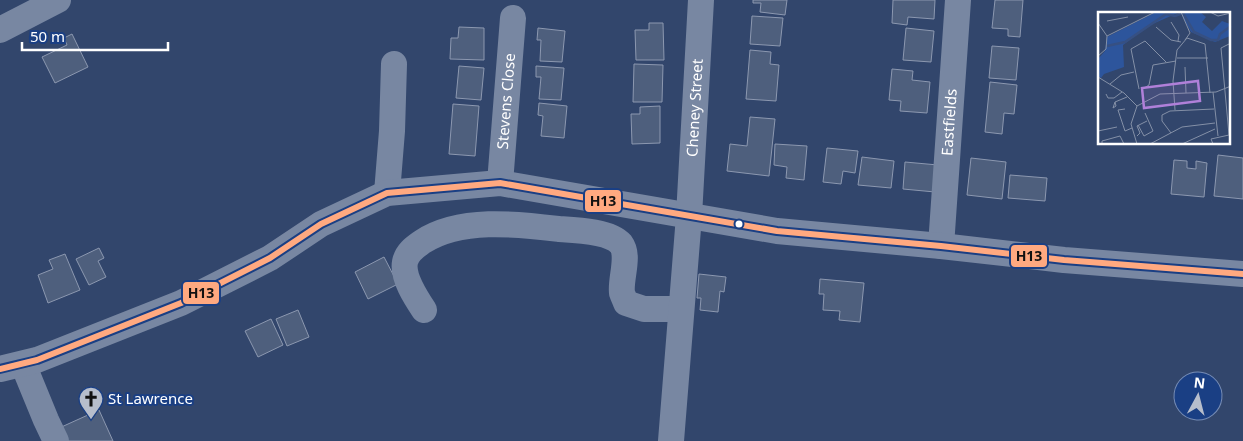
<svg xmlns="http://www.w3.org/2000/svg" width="1243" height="441" font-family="'Noto Sans',sans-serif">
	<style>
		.building { fill: #4e5f7d; stroke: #8c98b0 }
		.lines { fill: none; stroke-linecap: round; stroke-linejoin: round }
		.minor { stroke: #7887a2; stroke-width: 26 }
		.bus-1-casing { stroke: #1a3f84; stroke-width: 10 }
		.bus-1 { stroke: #ffa980; stroke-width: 6 }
		.bus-dot { fill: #fff; stroke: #1a3f84; stroke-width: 2 }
		.labels { text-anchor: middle; stroke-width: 4; stroke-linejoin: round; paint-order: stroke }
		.street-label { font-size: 15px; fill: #fff; stroke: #1a3f84 }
		.poi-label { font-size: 15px; fill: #fff; stroke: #1a3f84; text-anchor: start }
		.inset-river { fill: none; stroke: #365083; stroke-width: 2.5 }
		.inset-road { fill: none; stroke: #8490a7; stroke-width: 1 }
		.view { fill: #b080d9; fill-opacity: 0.15; stroke: #b080d9; stroke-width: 2.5 }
		.inset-edge { fill: none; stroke: #fff; stroke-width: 2.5 }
		.line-badge { stroke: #1a3f84; stroke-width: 2 }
		.pale-badge-label { font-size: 14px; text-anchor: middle; font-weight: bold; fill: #111 }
	</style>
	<rect width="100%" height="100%" fill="#32466c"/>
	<path class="building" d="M753,0h34l-2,15 -25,-3 1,-9h-8z
		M893,0h42l-1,19 -26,-2 -1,8 -15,-2z
		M995,0h28l-3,37 -12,-1v-7l-16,-1z
		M752,16l31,2 -3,28 -30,-2z
		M649,23h14l1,37h-28l-1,-30h14z
		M459,27l25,1v32l-34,-1 1,-21h7z
		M538,28l27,3 -3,31 -22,-1 1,-21h-4z
		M906,28l28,3 -3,31 -28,-2z
		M72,34l16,33 -33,16 -13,-26 25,-12 -3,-7z
		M992,46l27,2 -3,32 -27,-2z
		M750,50l21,2 -1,12 9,1 -3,36 -30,-2z
		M634,64l29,1 -1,37h-29z
		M459,66l25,2 -3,32 -25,-2z
		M536,66l28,2 -3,32 -22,-1 2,-22h-5z
		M892,69l21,2 -1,9 18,2 -3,31 -27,-2 1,-10 -12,-1z
		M990,82l27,3 -3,29 -10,-1 -2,21 -17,-2z
		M539,103l28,3 -3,32 -23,-2 2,-20 -5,-1z
		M453,104l26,2 -4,50 -26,-2z
		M660,106v37l-28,1 -1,-30h9v-7z
		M750,117l25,2 -6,57 -42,-5 3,-27 17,2z
		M775,144l32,2 -3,34 -18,-2 1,-11 -13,-2z
		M827,148l31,3 -3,22 -12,-2 -2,13 -18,-2z
		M1218,155l25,3v41l-29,-3z
		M862,157l32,4 -3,27 -33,-3z
		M971,158l35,4 -4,37 -35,-4z
		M1174,160l13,1v7l9,1v-8l11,2 -3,34 -33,-3z
		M905,162l33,3 -3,27 -32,-3z
		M1010,175l37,3 -2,23 -37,-3z
		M99,248l5,10 -6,3 8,16 -17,8 -13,-26z
		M65,254l15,36 -32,13 -10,-28 15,-6 -4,-9z
		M384,257l14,27 -30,15 -13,-27z
		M699,274l27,3 -2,15 -4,-1 -2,21 -18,-2 1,-12h-4z
		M820,279l44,4 -4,39 -21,-2 1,-9 -17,-1 1,-16h-5z
		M298,310l11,27 -22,9 -11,-27z
		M271,319l12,26 -25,12 -13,-26z
		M99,410l14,31h-50l-6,-12z"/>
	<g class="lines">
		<g class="minor">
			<path d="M0,30l58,-30"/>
			<path id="s1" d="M500,183l13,-165"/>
			<path d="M387,193l5,-62 2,-67"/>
			<path id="s2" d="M941,246l17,-246"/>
			<path d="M424,310c-8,-12 -22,-33 -19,-48 2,-10 10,-15 17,-20 38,-25 95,-18 137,-13 16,1 51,2 62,15 9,12 -1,35 1,49 1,3 3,7 4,10l18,6h37"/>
			<path d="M23,364l23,56 10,21"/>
			<path d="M0,369l37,-9 144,-57 89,-45 51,-34 66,-31 113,-10 277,48 164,15 123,14 179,14"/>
			<path id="s3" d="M671,441l18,-225 12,-216"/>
		</g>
		<defs>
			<path id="bus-1" d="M0,369l37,-9 144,-57 89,-45 51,-34 66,-31 113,-10 277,48 164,15 123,14 179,14"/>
		</defs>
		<use href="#bus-1" class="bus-1-casing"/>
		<use href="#bus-1" class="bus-1"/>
	</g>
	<defs>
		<symbol id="church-pin" viewBox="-11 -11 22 30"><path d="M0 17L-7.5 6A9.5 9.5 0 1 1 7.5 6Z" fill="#b7becc" stroke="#1a3f84"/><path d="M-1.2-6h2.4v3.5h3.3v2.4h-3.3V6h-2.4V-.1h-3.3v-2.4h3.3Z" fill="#111"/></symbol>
	</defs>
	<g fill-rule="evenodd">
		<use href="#church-pin" x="77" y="385" width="28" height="38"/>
	</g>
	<circle class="bus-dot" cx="739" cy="224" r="4.5"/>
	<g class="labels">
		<g class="street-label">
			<text dy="5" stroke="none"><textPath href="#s1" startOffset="82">Stevens Close</textPath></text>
			<text dy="5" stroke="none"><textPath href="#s3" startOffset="334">Cheney Street</textPath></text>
			<text dy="5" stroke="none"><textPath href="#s2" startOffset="124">Eastfields</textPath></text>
		</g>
		<g class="poi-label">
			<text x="108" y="404">St Lawrence</text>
		</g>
	</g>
	<g transform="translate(1098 12)">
		<rect width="132" height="132" fill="#32466c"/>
		<path d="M58,0h44l6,5 -4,5 10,9 10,-10 8,3v12l-15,6 -24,-10 -11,-20 -32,14 -25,19 1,22 -20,7 -3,4 -3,-2v-17l7,-8 2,-14z" fill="#2d559c"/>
		<path class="inset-river" d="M9,34l18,-4 41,-28 9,2 8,-3 11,19 17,8h7l2,-6 11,-8"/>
		<path class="inset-road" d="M83,0l9,21 -5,7M112,0l8,4 13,-3M9,9l21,-4M73,10l8,13 -1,6M0,11l9,13M58,15l15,13 10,2M89,26l18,6 5,49M33,37l14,-8 21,21M33,37l8,40M0,44l8,-7 1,-13 48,-24M79,46h31M87,55l1,26M0,65l26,16 13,13M12,72l11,-9 13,-3M43,78l8,-5 4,-20 23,-4M115,80l5,44M8,82l2,4h6l8,-6M17,90l-2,6 3,-2 -1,-4 12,-5M39,94l23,-12 56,-2 15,-6M39,94l-6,18 6,20M27,97l-7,1 7,21 7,-3M77,98l-2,-29 4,-31 10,-12M40,113l6,11 9,-5 -8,-18M0,119l19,-4M73,121l-9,-12v-6l8,-4 44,-2M131,123l-8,-87 10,-5M39,124l3,-3 -3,-7 10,-5M4,132v-3l18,-5 4,8M52,132l32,-17 33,-4M84,132l33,-15M115,132l-2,-5 18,-4"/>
		<path class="view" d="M100,69l2,20 -56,7 -2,-20z"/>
		<rect width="132" height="132" class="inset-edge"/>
	</g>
	<g class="line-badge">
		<rect x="584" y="189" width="38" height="24" rx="5" fill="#ffa980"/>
		<rect x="1010" y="244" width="38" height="24" rx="5" fill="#ffa980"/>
		<rect x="182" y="281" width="38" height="24" rx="5" fill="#ffa980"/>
	</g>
	<g class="pale-badge-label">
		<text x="603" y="206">H13</text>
		<text x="1029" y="261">H13</text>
		<text x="201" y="298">H13</text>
	</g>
	<g transform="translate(1198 396) rotate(7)"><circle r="24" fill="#1a3f84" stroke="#768cb5"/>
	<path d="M0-4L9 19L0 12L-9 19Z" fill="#b7becc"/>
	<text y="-8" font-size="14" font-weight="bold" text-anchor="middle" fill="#ffffff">N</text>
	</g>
	<path d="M22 42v8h146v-8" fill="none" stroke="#ffffff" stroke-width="2.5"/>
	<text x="30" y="42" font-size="15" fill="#ffffff" stroke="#1a3f84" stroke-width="4" paint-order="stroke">50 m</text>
</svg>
